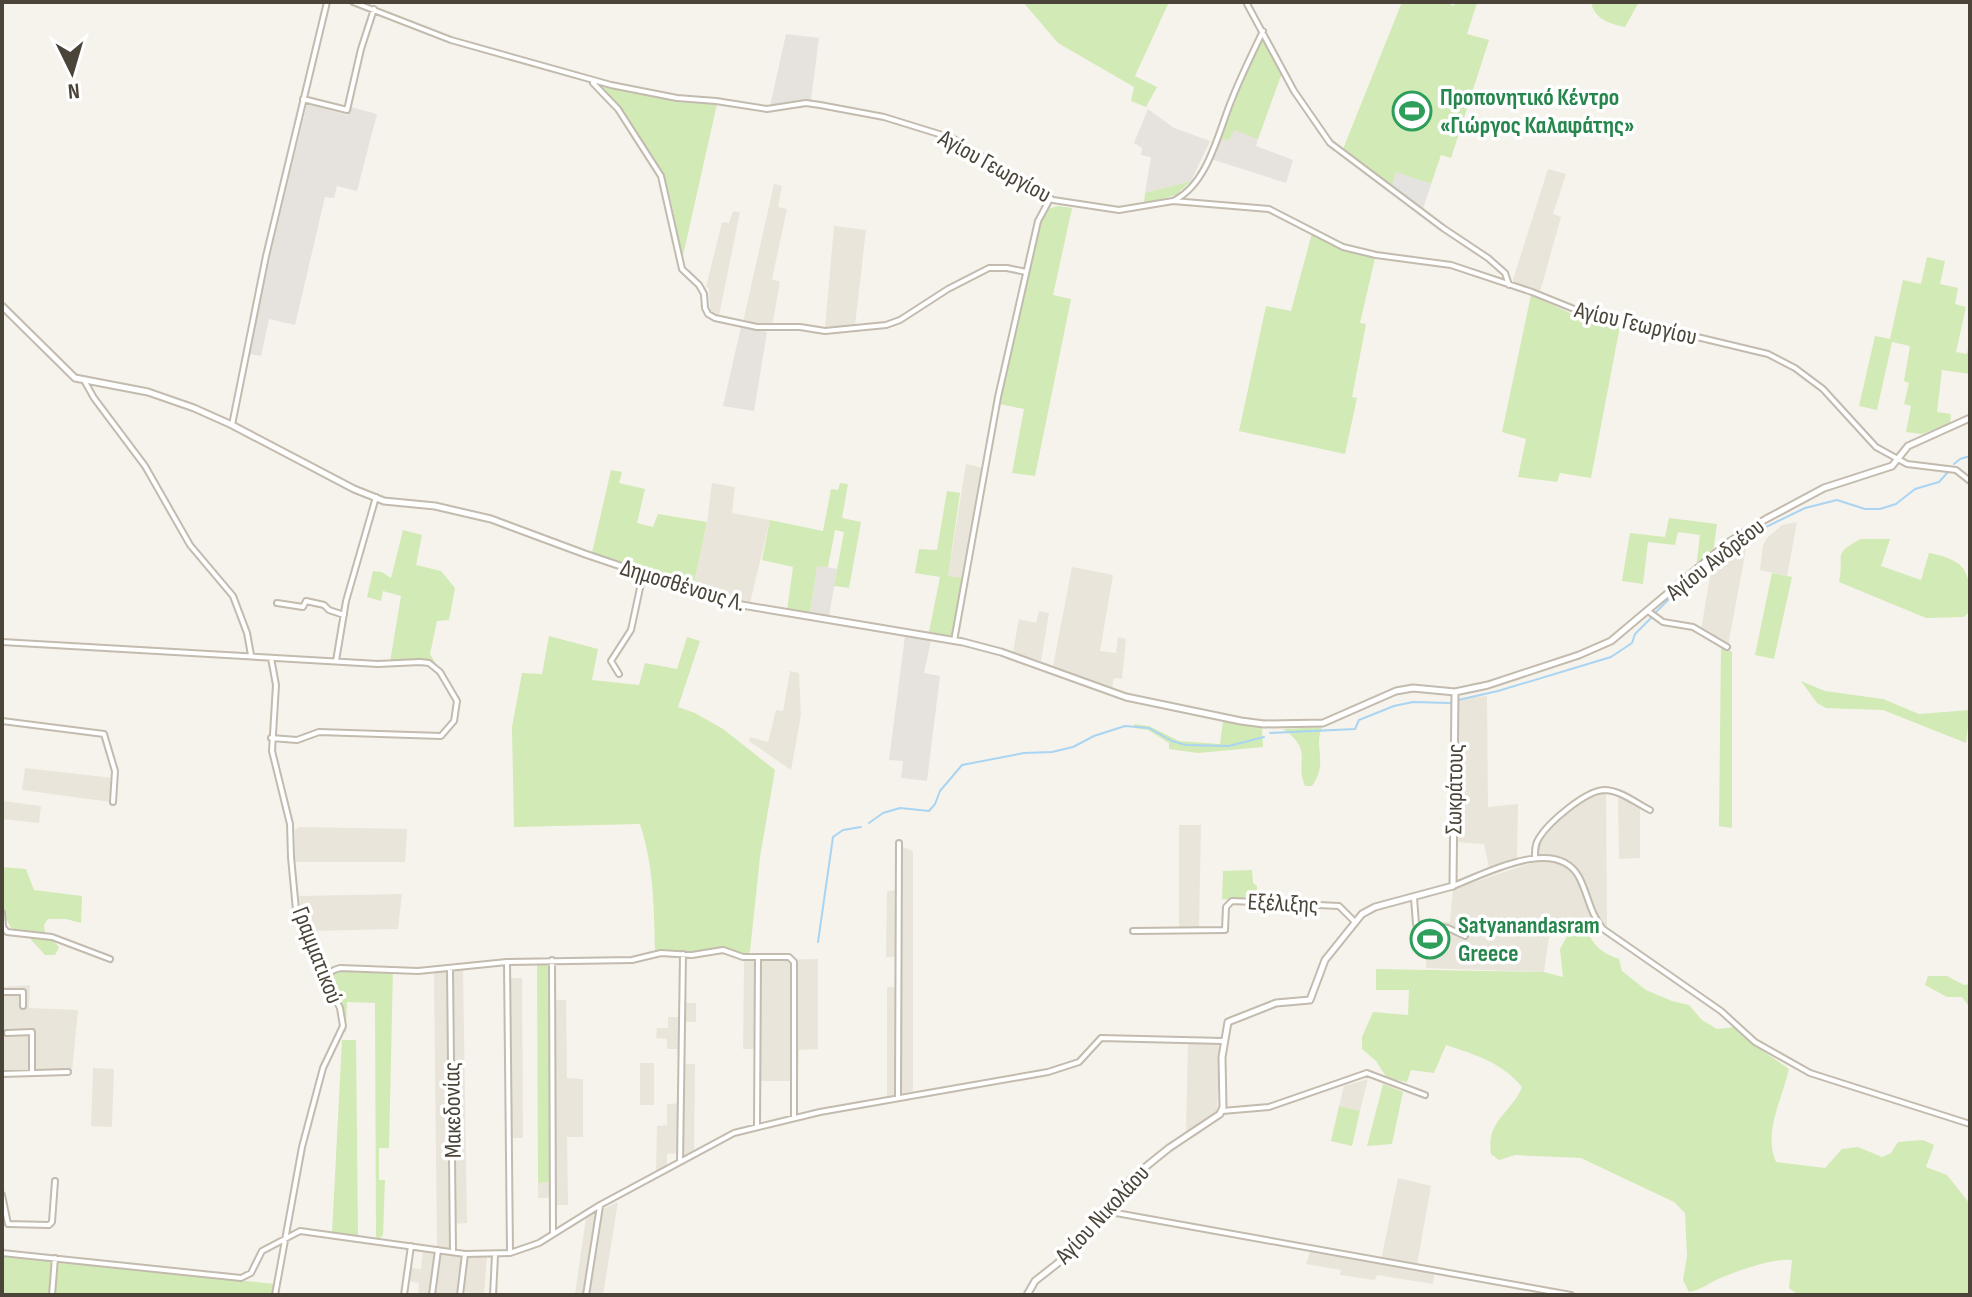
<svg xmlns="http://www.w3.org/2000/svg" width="1972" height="1297" font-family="'Sofia Sans Condensed',sans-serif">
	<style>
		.residential { fill: #eae5da }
		.industrial { fill: #e6e2dd }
		.green { fill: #d2eab5 }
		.parking { fill: #e5e3e0 }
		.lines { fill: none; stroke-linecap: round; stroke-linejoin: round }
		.stream { stroke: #a9d4f2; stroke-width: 2 }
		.minor-casing { stroke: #c2bbae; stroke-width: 8 }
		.tertiary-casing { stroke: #c2bbae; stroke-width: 9 }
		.minor { stroke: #fff; stroke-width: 4 }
		.tertiary { stroke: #fff; stroke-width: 5 }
		.labels { text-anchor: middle; stroke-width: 7; stroke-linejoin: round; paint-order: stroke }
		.leisure-label { font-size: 24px; font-weight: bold; fill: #27864d; stroke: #fff; text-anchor: start }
		.street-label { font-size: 24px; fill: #4b4439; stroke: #fff }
	</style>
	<rect width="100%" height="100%" fill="#f6f3ec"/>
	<path class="residential" d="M1548,169l18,5 -13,40 8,3 -21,75 -28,-9z
		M774,184l8,2 -4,21 9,2 -15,70 8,3 -8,44 -29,-4z
		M733,211l7,1 -21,104 -9,-4 -1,-24 -3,-1 16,-65 7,1z
		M834,226l32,4 -11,95 -30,3z
		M966,464l17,4 -19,110 -16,-2z
		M712,483l23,4 -3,26 38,7 -20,83 -25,-4 -32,-11 14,-65z
		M1797,522l-10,54 -27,-6 3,-25 5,-8 14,-12z
		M1748,532l-2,17 -18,97 -27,-16 12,-71z
		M1072,567l41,8 -13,76 16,2 2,-16 8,2 -4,40 -8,-1 -2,11 -59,-23z
		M1039,611l10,2 -8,48 -28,-9 6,-33 17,4z
		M790,671l9,2 2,42 -10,55 -42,-29 1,-4 18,5 8,-32 7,1z
		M1487,696l1,111 30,-3 -1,54 -28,10 -5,-24 -29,-2 1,-143z
		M25,768l88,10 -2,24 -89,-12z
		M1602,788l4,6 1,135h-57l-6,43 -118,-4 2,-47 22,1 3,-33 81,-27 -1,-17 4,-8 43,-40z
		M1618,795l22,12v51l-21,1z
		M2,801l39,5 -2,17 -37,-4z
		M1179,825h22l-2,105h-20z
		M299,827l108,2 -2,33h-110v-32z
		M898,845l15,6v240l-26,5v-109h9l1,-30h-11l1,-66 10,-1z
		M402,894l-4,35 -88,2 -10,-24 -1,-11z
		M818,959v90l-19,1 -1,31h-42v-32h-13l1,-88z
		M463,969l4,254 -17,1v25l-13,-2 -3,-276z
		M509,978h13l1,160h-12z
		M30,985l-1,23 49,2 -6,61 -70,2v-86z
		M554,1000h12l1,78 16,1v58h-16l1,68h-13l-1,-7h-16v-15l17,-1z
		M684,1003h12v19h-16l-1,27h-12v-10l-11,-1 1,-10h11v-11h16z
		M1188,1042l29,1 3,4 -3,64 -31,22z
		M640,1063h14v42h-14z
		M684,1064h11l-1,87 -12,7v-5l-15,1v12l-11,5 1,-45 10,-1v-21l16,-1z
		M93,1068l21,1 -2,58 -21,-1z
		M1368,1079l-8,32 -21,-5 5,-20z
		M1398,1178l33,8 -14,79 -36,-5z
		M618,1202l-15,93h-28l11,-78z
		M423,1250l64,7 -3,38 -25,-4 -1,4h-40l1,-12 -11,-2 2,-13 11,1z
		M1310,1252l125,20 -2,12 -56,-9 -2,5 -35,-5 1,-5 -35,-6z"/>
	<path class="industrial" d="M786,34l33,4 -8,62 -41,6z
		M307,104l40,11 4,-8 26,7 -20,77 -20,-5 -3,12 -9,-1 -30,128 -26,-6 -8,37 -12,-2 8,-45z
		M1148,109l26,19 36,13 -19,40 -46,12 6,-36 -10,-2 1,-7 -8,-5z
		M1234,129l24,10 -2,7 37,14 -7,23 -75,-24 9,-21 9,3z
		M741,327l26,5 -13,79 -31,-5z
		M817,565l20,4 -8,47 -19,-3z
		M905,636l26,4 -7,33 16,3 -13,105 -26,-3 2,-17 -14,-1z"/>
	<path class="green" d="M1023,2h146l-34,74 22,11 -11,20 -15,-6 3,-14 -76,-44z
		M1402,2h43l9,4 1,-4 22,1 -10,31 22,6 -38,118 -10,-3 -10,29 -35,-11 -4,13 -49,-37z
		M1591,2h48l-14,25c-15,-3 -31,-8 -34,-25z
		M1263,35l19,38 -24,66 -24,-9 -5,11 -9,-3z
		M599,84l79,18 39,2 -35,156 -10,-55 -9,-32 -42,-64z
		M1191,181l-15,14 -32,9 1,-11z
		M1058,206l14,2 -19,87 18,4 -36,177 -23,-3 12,-64 -25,-5 41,-183 7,-12z
		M1312,233l29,16 34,9 -15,65 6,1 -14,73 5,1 -12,56 -106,-23 27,-125 25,5z
		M1927,257l18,4 -5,23 18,4 -3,16 11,3 -10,45 11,2 3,-15v35l-28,-4 -5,42 14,2 -1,9 -28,11 -16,-2 5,-26 -7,-2 5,-21 -5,-2 6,-35 -18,-4 -15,68 -18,-4 16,-70 15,3 13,-59 18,4z
		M1531,295l39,18 50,13 -29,152 -31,-5 -3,9 -39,-5 8,-38 -24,-7z
		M611,470l11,2 -3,11 26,6 -8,34 16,4 5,-13 49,8 -14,66 -101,-35z
		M840,483l8,1 -6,34 19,4 -12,66 -15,-2 10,-54 -9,-2 -7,37 -11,-1 -7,47 -23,-3 6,-43 -31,-7 8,-40 53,11 8,-42 7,1z
		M947,491l13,2 -12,83 16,2 -10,58 -25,-4 11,-55 -25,-4 4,-24 18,1z
		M1669,518l48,6 -4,29 -17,15 4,-33 -22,-3 -3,13 -27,-3 -5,42 -21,-3 8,-48 35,4z
		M403,530l19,5 -6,30 25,6 14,17 -6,32 -12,1 -7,33 6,10 -27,-4 -19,2 11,-66 -18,-5 -2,10 -14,-4 6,-26 9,1 9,6z
		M1861,539h29l-9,27 40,14 8,-27c41,8 41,21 41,58l-6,6 -38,1 -87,-36c6,-27 -8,-28 22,-43z
		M1772,573l20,4 -18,82 -19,-4z
		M549,636l49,13 -6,31 47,5 6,-22 32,6 10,-32 13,4 -22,66 17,6 28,16 52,41 -15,87 -10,94 -3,5 -21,-6 -35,3 -24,-3 -12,2c-1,-44 -1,-85 -15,-128l-126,3 -2,-100 10,-54 20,1z
		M1721,646l11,6v176l-13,-2z
		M1801,681l24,10 58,8 36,15 51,-4 -4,33 -83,-33 -57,-2 -9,-5z
		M1223,721l39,6 1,20 -65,6 -29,-4v-6l-21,-13 -14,-2v-4l15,2 30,15 41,3z
		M1322,727c-9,22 7,35 -10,59h-7c-11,-24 10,-35 -22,-57z
		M2,867l24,2 8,21 48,6 -1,27 -15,-4h-18l-4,6 1,7 14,15 -4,8h-10l-21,-23 -13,-4 -4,-8 -5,-3z
		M1252,870l1,13 4,3 -1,16 -34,-3 1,-28z
		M1571,929c19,-1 18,11 30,21 5,4 12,7 18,9l3,12 24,19 26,11 17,4 13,15 15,9 18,-2 19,18 35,24c-7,31 -26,63 -13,93l49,6 17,-19 16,-2 24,10 9,-4 7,-11 25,-2 11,5 -8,22 21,8 23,29v91h-172l-9,-7 3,-28c-20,-2 -55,11 -74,19 -11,5 -17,11 -29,13l-6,-12 4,-24 -2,-43 -11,-11 -93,-44 -66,-3 -16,5 -8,-6c-5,-34 20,-40 31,-67 -19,-24 -48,-33 -76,-42l-12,28 -23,-3 -4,12 -20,-4 -11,-17 -14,-12v-12l11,-25 35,3 1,-25h-33v-21l168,3 19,5 -3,-28z
		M537,962h14v220l-13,1z
		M393,969l-4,179h-10v32h6l-2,55 -3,3h-4l-1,-235 -28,-1 -1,30h-2l-3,-26 -14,-26 13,-10z
		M1928,976h19l17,9 6,-1v24l-8,-11h-15l-22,-12z
		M342,1040h14l2,196 -26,-3z
		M1383,1084l20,8 -11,52 -25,2z
		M1339,1106l21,5 -8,35 -21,-5z
		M4,1256l271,28 -1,11h-272v-35z"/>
	<path class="parking" d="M1396,172l35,12 -8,25 -31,-23z"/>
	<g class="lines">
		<path class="stream" d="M1954,464l6,-5 10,-3
			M1656,612l13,-13 95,-71 41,-20 32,-8 28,9h15l16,-5 19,-15 24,-7 9,-10
			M1458,700l40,-9 113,-34 21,-14 3,-9 16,-16
			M1270,733l85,-4 4,-9 35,-14 19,-4 37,1
			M869,823l14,-10 17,-5 29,3 6,-7 5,-13 22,-26 62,-12 28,-1 21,-5 21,-11 31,-10 24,2 23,13 14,4 43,1 35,-9
			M818,942l15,-105 10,-7 18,-3"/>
		<defs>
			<path id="minor" d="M353,2l98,38 160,45 66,13 39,3 51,8 39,-6 14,2 64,12 68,21 101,62 66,10 54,-9 96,8 74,38 33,8 75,10 81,27 52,21 88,18 96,23 27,14 28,21 53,58 31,17 49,6 14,11
				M1246,2l48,89 36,52 113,85 45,30 17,15 4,12
				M593,83l25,26 43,67 21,93 17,16 5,9 1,14 3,6 7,4 42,9h43l25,4 61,-6 14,-5 48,-31 41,-21h18l19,4
				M303,99l44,11 14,-61 13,-40
				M1175,200c34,-18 43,-68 57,-101 9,-23 20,-45 31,-68
				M85,382l9,16 51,68 45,79 43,51 14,37 4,22
				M232,425l34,-169 61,-254
				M277,603l26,4 3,-6 18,4 5,5 15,5
				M1648,611l15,11 30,5 34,20
				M954,641l44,-244 40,-176 12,-22
				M2,642l376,22 42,-2 9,1 11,9 17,29 -3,20 -13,15 -122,-4 -22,8 -26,-2
				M271,658l5,27 -4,66 18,73 1,33 5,53 21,41 4,20 19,37 3,18 -20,42 -21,79 -27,148
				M336,661l10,-60 30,-104
				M619,674l-8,-13 20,-31 12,-56
				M2,721l102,13 11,37 -2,31
				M1535,857c0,-7 0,-13 4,-19 10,-16 46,-47 65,-48 16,0 32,13 46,20
				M1453,886c32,-12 103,-51 126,-9 9,17 11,37 24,52l118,82 34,31 55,31 160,51
				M1414,898l2,26 32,4 17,8
				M2,913l1,14 4,5 45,5 58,22
				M1133,931l92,-1 1,-23 6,-6 107,5 16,16
				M552,960l1,273
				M507,962l3,291
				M450,969l3,283
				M323,978l11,-8 6,-2 78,3 89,-9 125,-2 29,-7 31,2 31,-5 20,7h46l5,5v155
				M2,992h21v14
				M7,1033l25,-1v41
				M2,1074l66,-2
				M898,1097l1,-254
				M1222,1111l47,-4 98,-34 58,22
				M757,1126l1,-169
				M680,1162l3,-208
				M2,1195l6,29 41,1 3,-3 3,-41
				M1105,1211l466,84
				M2,1253l239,25 10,-5 11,-22 38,-20 165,23 45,-1 29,-10 61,-38 134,-72 86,-21 228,-40 31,-10 22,-24 122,3
				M52,1295l3,-37
				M404,1295l7,-49
				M432,1295l6,-45
				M460,1295l5,-41
				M493,1295l2,-40
				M586,1295l14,-89"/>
			<path id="tertiary" d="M2,306l73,72 73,14 46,16 38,17 122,64 30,12 51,5 56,13 94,35 145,49 233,39 38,10 125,45 115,24 23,3 59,-1 73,-32 17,-3 42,4 33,-7 91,-30 32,-14 118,-99 37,-23 58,-31 68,-22 16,-20 62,-28
				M1027,1295l8,-14 23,-18 75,-86 36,-29 51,-34 3,-7 -1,-50 6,-35 48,-19 34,-3 15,-40 37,-46 13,-7 78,-21 2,-194"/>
		</defs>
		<use href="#minor" class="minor-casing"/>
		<use href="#tertiary" class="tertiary-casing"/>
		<use href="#minor" class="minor"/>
		<use href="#tertiary" class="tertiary"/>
	</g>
	<defs>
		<symbol id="stadium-ring" viewBox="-11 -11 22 22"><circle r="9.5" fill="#fff" stroke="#2e9e5b" stroke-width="1.5"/><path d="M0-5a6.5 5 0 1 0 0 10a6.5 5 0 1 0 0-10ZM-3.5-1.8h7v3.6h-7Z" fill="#2e9e5b"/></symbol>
	</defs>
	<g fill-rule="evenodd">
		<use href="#stadium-ring" x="1390" y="89" width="44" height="44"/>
		<use href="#stadium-ring" x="1408" y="917" width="44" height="44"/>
	</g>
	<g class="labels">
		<g class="leisure-label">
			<text x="1440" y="105">Προπονητικό Κέντρο<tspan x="1440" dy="28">«Γιώργος Καλαφάτης»</tspan></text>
			<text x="1458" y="933">Satyanandasram<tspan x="1458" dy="28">Greece</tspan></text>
		</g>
		<g class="street-label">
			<text transform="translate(995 166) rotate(29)" y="8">Αγίου Γεωργίου</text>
			<text transform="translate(1636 323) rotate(13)" y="8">Αγίου Γεωργίου</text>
			<text transform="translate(1715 559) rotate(-38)" y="8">Αγίου Ανδρέου</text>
			<text transform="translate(683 585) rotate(17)" y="8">Δημοσθένους Λ.</text>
			<text transform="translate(1454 789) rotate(-89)" y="8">Σωκράτους</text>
			<text transform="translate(1283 903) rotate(3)" y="8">Εξέλιξης</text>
			<text transform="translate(318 955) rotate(69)" y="8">Γραμματικού</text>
			<text transform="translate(452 1110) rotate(-91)" y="8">Μακεδονίας</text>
			<text transform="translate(1102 1214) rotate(-47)" y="8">Αγίου Νικολάου</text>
		</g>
	</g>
	<rect width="1972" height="1297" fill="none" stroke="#4b4439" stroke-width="8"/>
	<g transform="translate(72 72) rotate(175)" stroke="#ffffff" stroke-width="6" paint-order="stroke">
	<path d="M0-6L14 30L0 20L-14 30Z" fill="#4b4439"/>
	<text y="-12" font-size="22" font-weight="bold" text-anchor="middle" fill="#4b4439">N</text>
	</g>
</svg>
